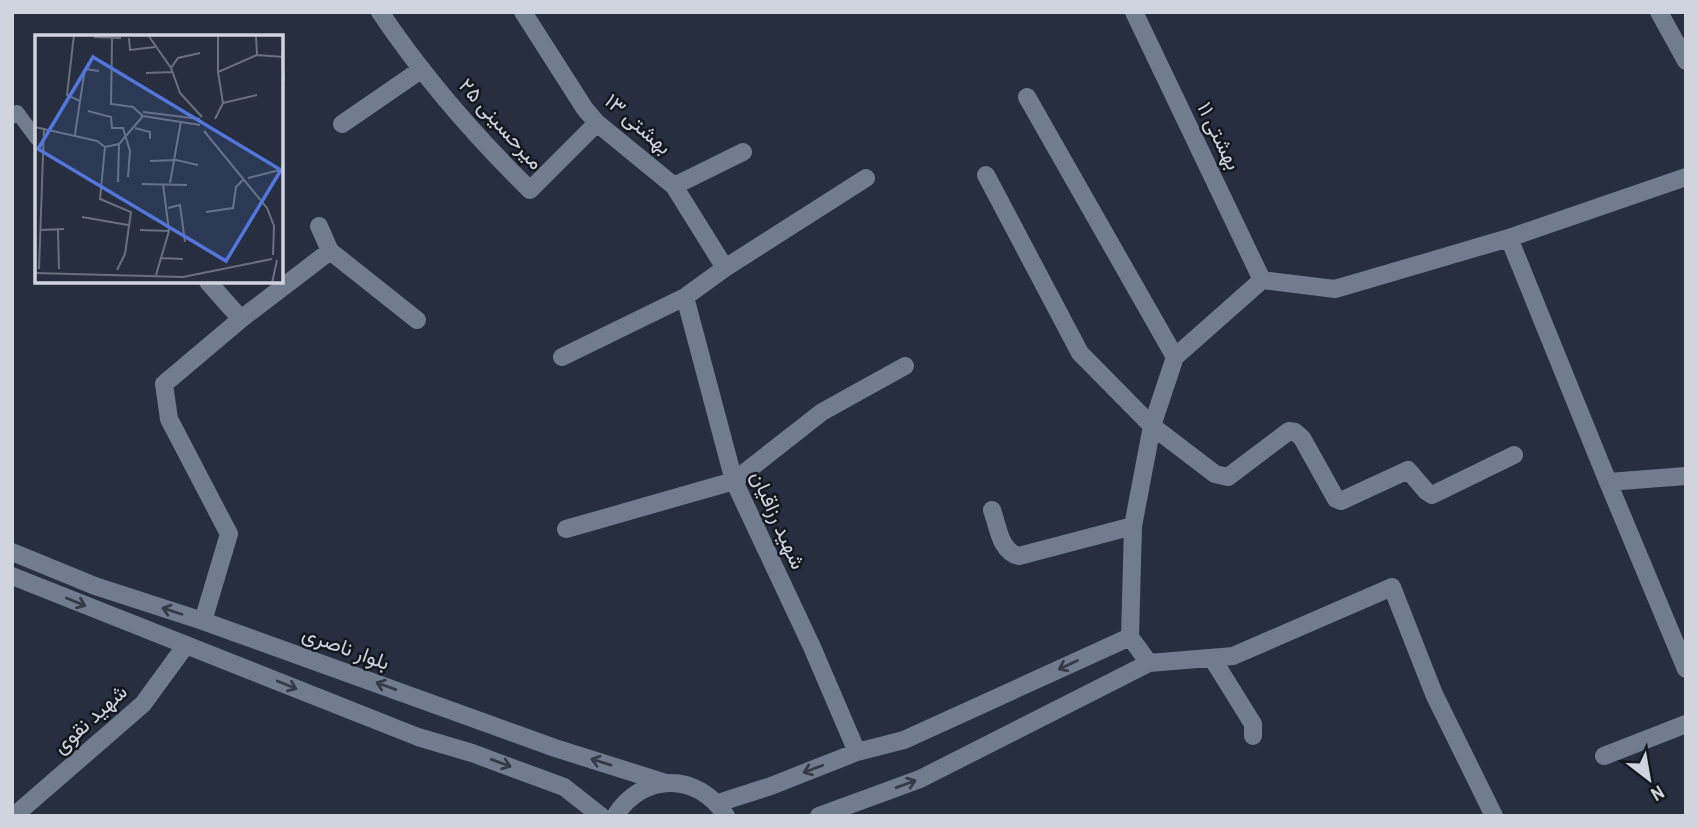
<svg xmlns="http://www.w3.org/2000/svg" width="1698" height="828" font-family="'Archivo Narrow',Vazirmatn,sans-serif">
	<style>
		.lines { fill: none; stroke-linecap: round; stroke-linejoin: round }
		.service { stroke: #727c8f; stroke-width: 14 }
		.minor { stroke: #727c8f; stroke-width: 18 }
		.secondary { stroke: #727c8f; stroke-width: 18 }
		.oneway { stroke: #343a46 }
		.labels { text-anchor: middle; stroke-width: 5; stroke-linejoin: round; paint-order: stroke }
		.street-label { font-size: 21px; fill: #cfd4df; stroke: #13171e }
		.inset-road { fill: none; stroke: #6a707f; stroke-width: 2 }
		.view { fill: #5276da; fill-opacity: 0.15; stroke: #5276da; stroke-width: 3.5 }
		.inset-edge { fill: none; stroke: #cfd4df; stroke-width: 3.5 }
	</style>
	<rect width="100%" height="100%" fill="#262e3f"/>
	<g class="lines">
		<path class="service" d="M12,117l5,-5 20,27"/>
		<path class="minor" d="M380,12c43,64 95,124 150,178l67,-67
			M523,12l62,97 12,14 77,63 51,82
			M1134,12l128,268
			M1659,12l27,49
			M1027,97l148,260
			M342,124l80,-55
			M986,175l94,178 72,73 63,48 13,3 61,-46 6,1 7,6 34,61 5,2 67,-31 18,21 6,4 82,-40
			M674,186l69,-34
			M319,226l11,25 87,69
			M1509,238l99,244 78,-6
			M208,282l33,37
			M685,297l49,184 78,166 45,105
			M562,357l123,-60 40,-29 141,-90
			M1608,482l78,187
			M992,510c6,16 8,42 27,46l114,-30
			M566,529l168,-48 88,-69 83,-46
			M203,621l26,-87 -60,-115 -5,-35 77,-65 89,-68
			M1212,658l41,66v12
			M1604,756l82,-32
			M718,803l53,-17 86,-34 47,-12 226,-103
			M14,816l129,-112 43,-59
			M819,816l101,-37 229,-116
			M1494,816l-60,-122 -42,-107 -159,69 -84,7 -19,-26 3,-111 19,-100 23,-69 87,-77 73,9 174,-51 177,-61"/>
		<path class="secondary" d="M12,552l83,34 108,35 352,127 111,35
			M12,576l406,161 54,16 92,34 37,29
			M615,816c28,-44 83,-44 111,0"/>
	</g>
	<defs><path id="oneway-shaft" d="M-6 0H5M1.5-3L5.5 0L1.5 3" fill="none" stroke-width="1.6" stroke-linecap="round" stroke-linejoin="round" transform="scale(1.75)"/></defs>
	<g class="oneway">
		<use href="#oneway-shaft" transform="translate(76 602) rotate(22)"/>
		<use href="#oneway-shaft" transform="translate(172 611) rotate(-162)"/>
		<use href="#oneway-shaft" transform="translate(1068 665) rotate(155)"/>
		<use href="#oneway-shaft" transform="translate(287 685) rotate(22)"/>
		<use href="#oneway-shaft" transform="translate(386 686) rotate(-160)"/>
		<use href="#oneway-shaft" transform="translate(601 762) rotate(-163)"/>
		<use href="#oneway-shaft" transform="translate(501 763) rotate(20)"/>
		<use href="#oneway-shaft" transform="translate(813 769) rotate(159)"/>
		<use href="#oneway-shaft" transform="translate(906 784) rotate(-20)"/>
	</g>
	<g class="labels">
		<g class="street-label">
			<text transform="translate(501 124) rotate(48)" y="7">میرحسینی ۲۵</text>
			<text transform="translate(638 124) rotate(41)" y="7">بهشتی ۱۳</text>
			<text transform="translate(1219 136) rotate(64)" y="7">بهشتی ۱۱</text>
			<text transform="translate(778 520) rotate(66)" y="7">شهید رزاقیان</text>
			<text transform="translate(346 648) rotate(20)" y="7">بلوار ناصری</text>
			<text transform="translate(90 719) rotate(-42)" y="7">شهید نقوی</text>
		</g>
	</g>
	<g transform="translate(35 35)">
		<rect width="248" height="248" fill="#262e3f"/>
		<path class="inset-road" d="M39,0l-7,60 13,6 -5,34M113,0l23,33 9,25 22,24M183,0v37M59,2l27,1M94,3l1,12 25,-3M77,4l-1,65 22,3 10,9 57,9M222,20l27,2M247,21l2,25M136,33l7,-10 22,-5M111,38l27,-1M45,66l5,-32 14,2M188,68l34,-8M53,76l23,6 1,11h11l7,23 -2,26M108,77l57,7M180,84l8,-16 -5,-31 39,-17 -1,-20M0,92l62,14 8,6 14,-3 24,-28M100,93l15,4v7M169,96l63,77 7,18 -1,29M70,112l-5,52 31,13 -6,42 -8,16M115,126l26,-1 22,5M213,143l36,-9M83,147l1,-38M135,148l11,-62M107,149l45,1M133,173l12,-3 5,37M171,177l27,-4 3,-21 8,-8M47,182l46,8M5,195l24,-1M23,195l1,39M105,195l29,1M126,223l22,1M4,234l5,-141M0,238l148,4 89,-18M121,240l13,-44 -6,-47M237,248l5,-23"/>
		<path class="view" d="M58,22l188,113 -55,91 -188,-112z"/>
		<rect width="248" height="248" class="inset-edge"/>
	</g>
	<rect width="1698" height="828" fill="none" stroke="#cfd4df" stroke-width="28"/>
	<g transform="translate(1649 779) rotate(149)" stroke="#13171e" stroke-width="5" paint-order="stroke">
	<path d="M0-5L12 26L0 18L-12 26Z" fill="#cfd4df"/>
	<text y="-10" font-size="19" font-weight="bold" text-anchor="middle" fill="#cfd4df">N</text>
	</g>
</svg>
